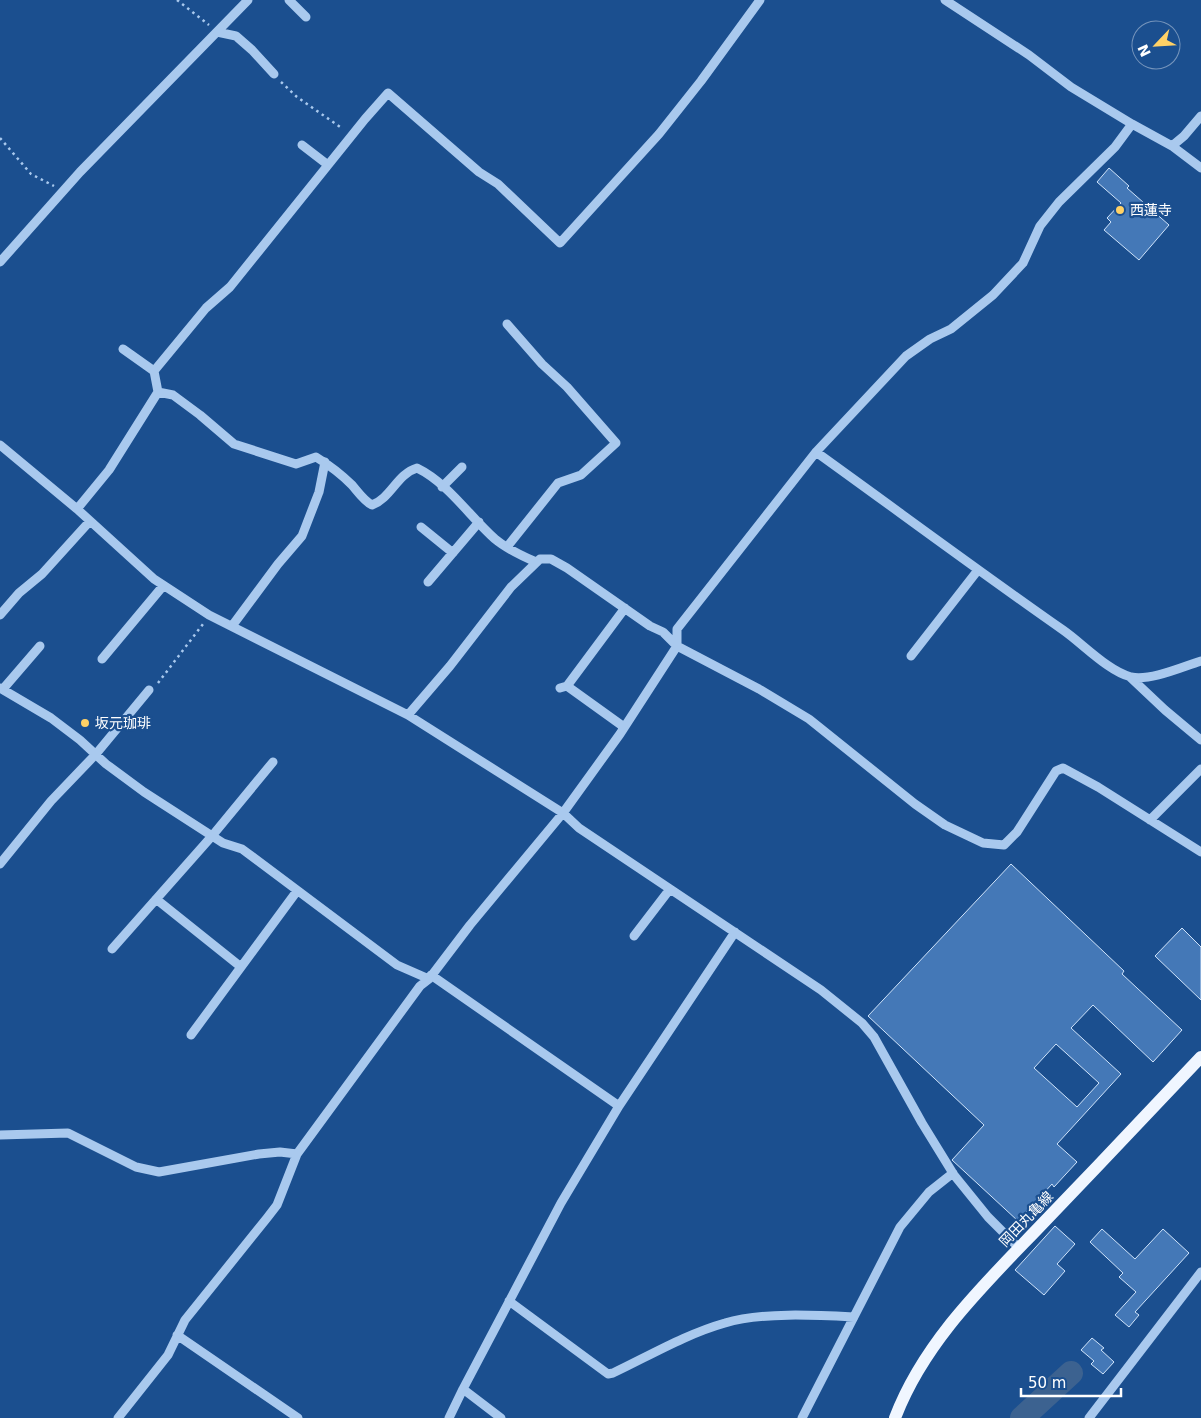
<svg xmlns="http://www.w3.org/2000/svg" width="1201" height="1418" font-family="'DejaVu Sans','Noto Sans JP',sans-serif">
	<style>
		.lines { fill: none; stroke-linecap: round; stroke-linejoin: round }
		.river { stroke: #3c6290; stroke-width: 24 }
		.building { fill: #4478b7; stroke: #cfe3fa; fill-rule: evenodd }
		.path { stroke: #a9c9ee; stroke-width: 2.5; stroke-dasharray: 2.5 4; stroke-linecap: butt }
		.minor { stroke: #a9c9ee; stroke-width: 9 }
		.major { stroke: #f0f6ff; stroke-width: 12 }
		.poi-dot { fill: #ffd166; stroke: #1b4f8f; stroke-width: 2 }
		.labels { text-anchor: middle; stroke-width: 4.5; stroke-linejoin: round; paint-order: stroke }
		.poi-label { font-size: 14px; fill: #fff; stroke: #1b4f8f; text-anchor: start }
		.street-label { font-size: 14px; fill: #fff; stroke: #1b4f8f }
	</style>
	<rect width="100%" height="100%" fill="#1b4f8f"/>
	<g class="lines">
		<path class="river" d="M1022,1418l49,-45"/>
	</g>
	<path class="building" d="M1109,168l20,18 -2,2 42,37 -30,35 -35,-30 7,-8 -4,-4 14,-15 -24,-21z
		M1011,864l113,107 -2,3 60,56 -29,32 -60,-57 -22,23 50,46 -64,70 20,18 -23,25 -2,-3 -34,37 -66,-61 32,-35 -116,-109zM1056,1044l43,39 -22,24 -43,-39z
		M1182,928l19,19v53l-46,-44z
		M1055,1226l20,18 -18,20 8,7 -21,24 -29,-25z
		M1102,1229l33,30 28,-30 26,24 -54,59 4,3 -10,12 -14,-12 21,-23 -17,-15 4,-4 -33,-31z
		M1092,1338l12,10 -3,2 13,12 -11,12 -12,-10 3,-3 -13,-11z"/>
	<g class="lines">
		<path class="path" d="M177,0l32,25
			M281,82l16,15 46,32
			M0,138l31,36 23,12
			M158,683l45,-59"/>
		<path class="minor" d="M289,0l17,17
			M945,0l84,55 42,32 61,37 40,22 29,22
			M217,32l19,4 16,14 22,24
			M302,145l26,20
			M1172,146l12,-10 17,-20
			M0,262l80,-90 168,-172
			M507,324l35,40 25,23 49,56 -35,32 -23,8 -51,64
			M123,349l31,22
			M158,392l15,3 27,20 34,29 62,20 20,-7c13,8 25,17 36,28 6,7 12,16 20,20 19,-7 25,-31 45,-37 31,15 53,49 78,71 12,10 27,17 41,23
			M0,445l77,64 77,70 55,36 199,100 155,98 16,15 242,162 41,33 12,14 48,86 32,52 34,42 31,31
			M816,452c82,59 164,120 247,178 20,14 45,41 68,47 20,4 51,-10 70,-16
			M442,487l20,-20
			M77,509l32,-39 49,-78 -4,-21 52,-63 24,-21 135,-168 23,-26 91,79 19,12 62,59 99,-109 42,-53 59,-81
			M421,527l32,26
			M428,582l51,-60
			M0,615l19,-22 23,-19 48,-53
			M232,626l46,-62 24,-28 17,-44 6,-30
			M911,656l67,-86
			M102,659l61,-73
			M1130,677l35,33 36,30
			M567,686l58,-78
			M0,688l51,30 29,22 26,24 38,28 79,51 19,6 155,116 32,14
			M560,688l7,-2 57,41
			M3,689l37,-43
			M408,715l42,-49 61,-79 29,-28h11l16,9 83,58 13,6 14,14 82,43 50,30 106,85 30,21 38,18 21,2 13,-13 39,-61 7,-3 35,19 103,65
			M1150,820l51,-51
			M0,864l51,-63 45,-47 53,-64
			M156,899l85,68
			M634,936l36,-47
			M112,949l100,-113 61,-74
			M431,975l188,131
			M191,1035l106,-144
			M0,1135l68,-2 68,34 23,5 100,-18 21,-2 17,2
			M509,1301l99,73 5,-1c36,-17 73,-39 112,-50 35,-11 91,-8 129,-6
			M177,1335l121,83
			M463,1389l38,29
			M118,1418l50,-63 17,-35 82,-102 10,-13 20,-51 123,-168 9,-7 41,-54 93,-112 57,-79 57,-88v-17l139,-177 90,-96 24,-17 21,-10 42,-34 30,-32 17,-37 19,-24 56,-55 17,-23
			M449,1418l14,-29 98,-186 58,-97 116,-174
			M802,1418l98,-191 29,-35 24,-19
			M1089,1418l112,-146"/>
		<path class="major" d="M895,1418c30,-79 94,-138 151,-198 52,-54 104,-109 155,-163"/>
	</g>
	<g class="poi-dot">
		<circle cx="1120" cy="210" r="5"/>
		<circle cx="85" cy="723" r="5"/>
	</g>
	<g class="labels">
		<g class="poi-label">
			<text x="1130" y="215">西蓮寺</text>
			<text x="95" y="728">坂元珈琲</text>
		</g>
		<g class="street-label">
			<text transform="translate(1026 1219) rotate(-46)" y="5">岡田丸亀線</text>
		</g>
	</g>
	<g transform="translate(1156 45) rotate(245)"><circle r="24" fill="#1b4f8f" stroke="#7695bc"/>
	<path d="M0-4L9 19L0 12L-9 19Z" fill="#ffd166"/>
	<text y="-8" font-size="14" font-weight="bold" text-anchor="middle" fill="#ffffff">N</text>
	</g>
	<path d="M1021 1388v8h100v-8" fill="none" stroke="#ffffff" stroke-width="2.5"/>
	<text x="1028" y="1388" font-size="15" fill="#ffffff" stroke="#1b4f8f" stroke-width="4" paint-order="stroke">50 m</text>
</svg>
